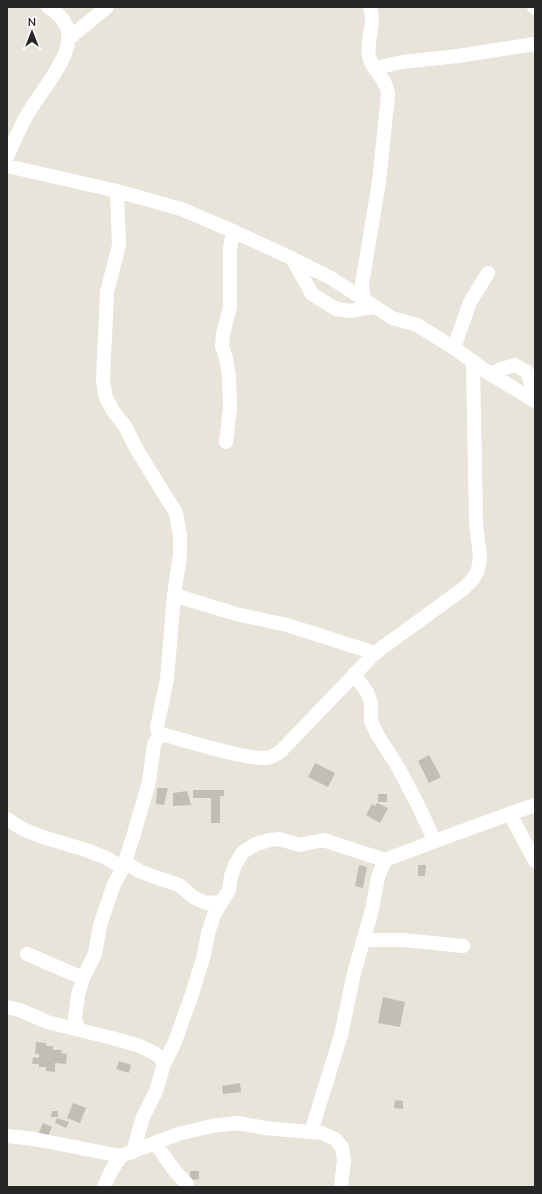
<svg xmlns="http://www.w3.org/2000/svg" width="542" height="1194" font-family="Mulish,sans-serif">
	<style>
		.building { fill: #c1beb6 }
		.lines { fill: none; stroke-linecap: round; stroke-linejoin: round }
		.minor { stroke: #fff; stroke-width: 14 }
	</style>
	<rect width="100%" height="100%" fill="#e9e4d9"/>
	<path class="building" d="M429,755l12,22 -12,6 -11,-22z
		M315,763l20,10 -7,14 -20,-10z
		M157,788h11l-4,17 -8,-1z
		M193,790h31v6h-4v27h-9v-25h-18z
		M187,791l4,14 -18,1v-13z
		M378,794h9v8h-9z
		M377,803l11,5 -8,15 -14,-8 6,-11 3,2z
		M359,865l8,2 -4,21 -8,-2z
		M418,865h8l-1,11h-7z
		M383,997l22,5 -5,25 -22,-4z
		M36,1042l10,1v3h7v4h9l-1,3 6,1 -1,10 -11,-1v9l-9,-1v-4h-7v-3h-7l1,-7 6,1v-4h-4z
		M119,1061l12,4 -2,8 -13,-4z
		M240,1083l1,9 -18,2 -1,-8z
		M395,1100l8,1v8l-9,-1z
		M73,1103l13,5 -6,15 -13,-5z
		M52,1111h6v6h-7z
		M57,1118l12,4 -3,6 -11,-5z
		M43,1123l9,4 -5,12 -9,-4z
		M190,1171h9v8l-9,1z"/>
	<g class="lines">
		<path class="minor" d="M534,7l1,1
			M68,39l39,-32
			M375,68l27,-6 56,-6 77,-12
			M7,157c7,-16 14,-33 23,-47 12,-20 44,-56 38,-80 -3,-11 -12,-18 -20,-23
			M7,166l110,25 64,18 52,22 58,27 40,20 61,40 25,7 37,23 36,26 45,27
			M117,191l2,54 -12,47 -4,88 3,18 7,13 12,15 12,24 39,63 4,23v19l-6,40 -7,84 -10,48 2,8 1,1
			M292,258l20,36 24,15 14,2 22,-4
			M364,300l-2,-16 17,-102 9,-87c0,-3 -1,-6 -2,-9 -4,-11 -15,-18 -17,-30 -3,-16 7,-32 1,-49
			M454,348l16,-46 18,-29
			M490,374l11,-5 14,-4 12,7 3,8 4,20
			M226,442l4,-34 -1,-32 -3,-18 -4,-12 1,-12 7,-27v-58l3,-18
			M174,595l62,19 51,11 88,28
			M354,674l13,18 4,11v18l7,15 20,31 22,42 14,31
			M510,814l25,47
			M7,819c5,3 10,7 16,10 33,16 69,17 100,39
			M125,862l14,9 13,5 27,9 14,12 6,3 7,3 15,-1
			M364,940h40l59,6
			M27,954l56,24
			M7,1007l13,3 27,12 65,16 28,8 14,7 6,4 4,7 -8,27 -13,26 -10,35
			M78,1029l-3,-12 3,-22 5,-17 12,-24 5,-29 14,-41 9,-16 10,-31 16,-55 5,-37c2,-6 5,-9 11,-10 20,5 89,28 106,22 3,-1 7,-4 10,-6l94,-98 88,-64 10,-10 5,-9 2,-13 -4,-34 -3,-161
			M164,1064l11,-22 17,-48 12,-39 4,-22 6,-18 15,-25 2,-14 4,-11 8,-13 13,-8 14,-4 9,-1 21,6 23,-5 62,20
			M311,1132l30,-97 13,-62 18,-63 6,-33 7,-17c50,-19 100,-38 150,-55
			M7,1136l27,3 87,17
			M155,1143l19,27 13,14
			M104,1187l7,-16 10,-15 57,-22 34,-8 26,-3 27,5 57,5 13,6 7,8 2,13 -3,27"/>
	</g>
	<rect width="542" height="1194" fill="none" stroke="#272727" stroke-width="16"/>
	<g transform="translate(32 32)" stroke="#ffffff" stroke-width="3" paint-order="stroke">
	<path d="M0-3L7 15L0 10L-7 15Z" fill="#272727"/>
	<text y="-6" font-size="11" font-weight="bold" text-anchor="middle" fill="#272727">N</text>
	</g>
</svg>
